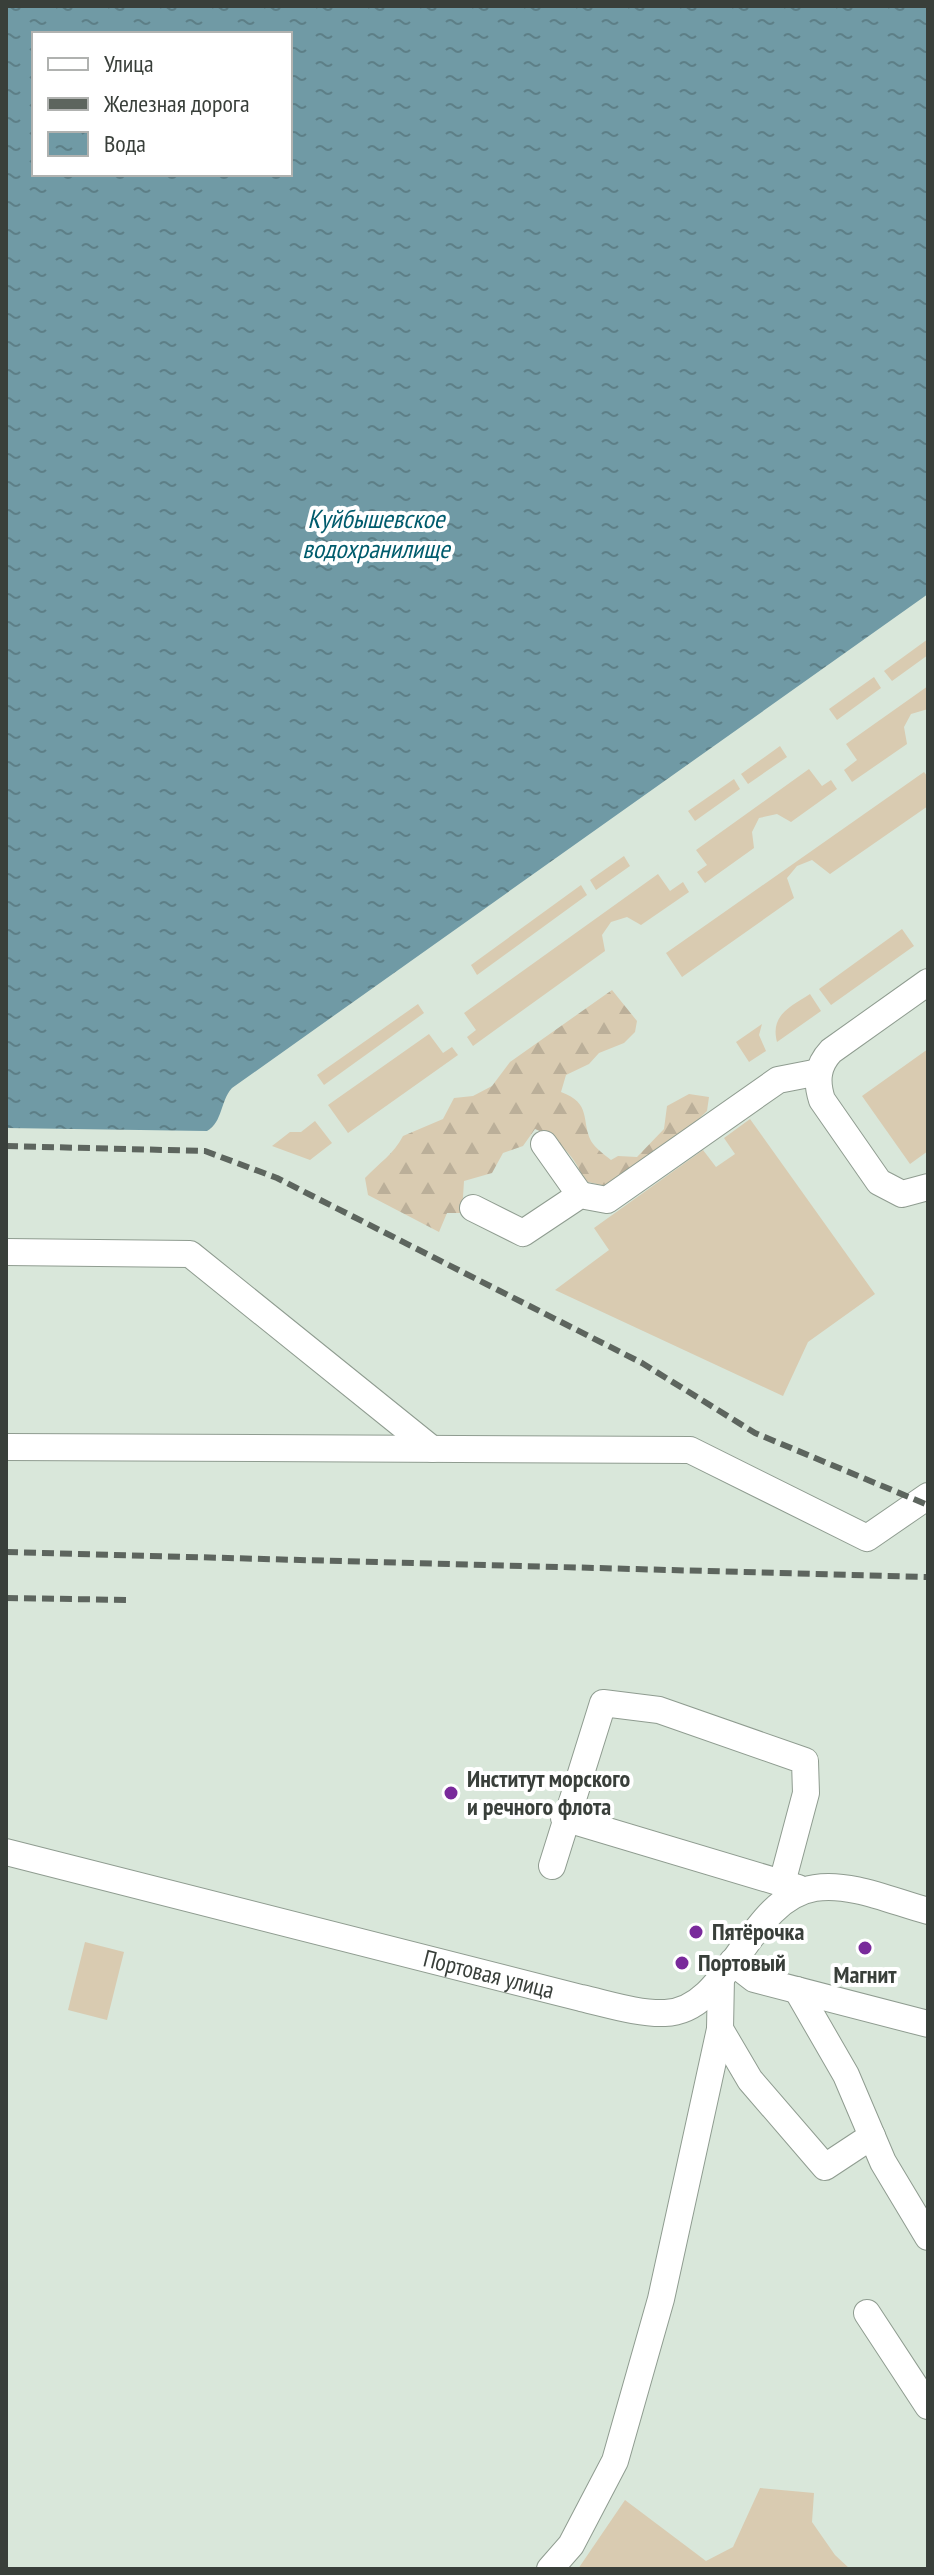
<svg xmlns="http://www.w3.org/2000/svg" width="934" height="2575" font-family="'PT Sans Narrow',sans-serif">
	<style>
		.grass { fill: #d9cbb1 }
		.forest { fill: url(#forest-firs) }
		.water { fill: url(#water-ripples); fill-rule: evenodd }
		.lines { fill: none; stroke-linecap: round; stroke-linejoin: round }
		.minor-casing { stroke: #8f9c90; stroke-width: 28 }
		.minor { stroke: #fff; stroke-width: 26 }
		.rail { stroke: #5d655e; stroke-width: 6; stroke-dasharray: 12 6; stroke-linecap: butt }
		.poi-dot { fill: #792a9b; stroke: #fff; stroke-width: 3 }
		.labels { text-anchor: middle; stroke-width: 8; stroke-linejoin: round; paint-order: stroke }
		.poi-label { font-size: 24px; font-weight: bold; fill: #393f3a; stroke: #fff; text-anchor: start }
		.street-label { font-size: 24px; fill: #393f3a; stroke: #fff }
		.water-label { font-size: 26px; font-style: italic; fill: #005c6d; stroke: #fff }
	</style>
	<defs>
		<pattern id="forest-firs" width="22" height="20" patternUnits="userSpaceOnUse" patternTransform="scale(2)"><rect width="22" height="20" fill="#d9cbb1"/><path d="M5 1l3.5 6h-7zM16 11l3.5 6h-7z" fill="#bbaf99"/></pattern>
		<pattern id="water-ripples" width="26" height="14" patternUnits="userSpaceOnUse" patternTransform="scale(2)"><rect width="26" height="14" fill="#709aa5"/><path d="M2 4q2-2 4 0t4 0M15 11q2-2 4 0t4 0" fill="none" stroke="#5d7f87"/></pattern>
	</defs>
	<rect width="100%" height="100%" fill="#d9e7da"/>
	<path class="grass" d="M928,639v16l-36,26 -8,-10z
		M874,677l7,11 -44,32 -8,-11z
		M928,686v23l-17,5 -7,13 3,17 -55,38 -8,-12 13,-10 -11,-16z
		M780,746l7,11 -39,27 -7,-10z
		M809,769l13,17 9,-6 6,9 -46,33 -14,-8 -18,4 -7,14 2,16 -49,35 -8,-11 10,-7 -11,-15z
		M924,772l4,5v29l-98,68 -18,-14 -15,6 -10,12 7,20 -112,79 -16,-24z
		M734,779l6,10 -45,32 -7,-10z
		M624,856l6,10 -34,24 -6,-10z
		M658,874l12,17 13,-9 6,10 -48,33 -14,-8 -16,5 -9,13 3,16 -132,95 -6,-9 9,-7 -12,-17z
		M581,885l6,10 -110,80 -6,-10z
		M902,929l12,17 -83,59 -12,-16z
		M810,994l11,17 -44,31c-7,-27 13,-35 33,-48z
		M418,1004l6,9 -100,72 -7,-10z
		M762,1024l-3,11 7,16 -17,11 -13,-20z
		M429,1034l14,19 9,-6 6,8 -110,78 -20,-28z
		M928,1049v102l-18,13 -48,-68z
		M750,1119l125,175 -67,48 -25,54 -228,-106 54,-40 -15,-22 109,-78 13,17 19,-13 -11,-16z
		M315,1121l17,22 -22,17 -38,-14 18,-14h11z
		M85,1942l39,10 -17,68 -39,-10z
		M760,2488l54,5 -2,29 23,33 15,14h-272l47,-69 81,61 27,-14z"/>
	<path class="forest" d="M612,990l25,31 -2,11 -11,11 -25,10 -10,11 -23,11 -5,17c31,11 20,29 30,49 4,7 14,14 20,19l7,-4 19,1 27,-28 3,-23 22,-12 20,3 -2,14 -42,40 -55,36 -26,-6c-7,-23 -27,-43 -49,-52l-12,17 -20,7 -11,20 -28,8 -2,32h-15l-8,19 -71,-37 -3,-17c14,-15 29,-24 38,-42l40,-17 11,-21 19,-2 19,-10 18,-24z"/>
	<path class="water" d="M6,6h922v588l-696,494c-12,13 -9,34 -25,43l-201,-3zM34,34h256v140h-256z"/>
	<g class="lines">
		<defs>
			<g id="minor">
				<path d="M928,982l-97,69c-14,15 -15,30 -9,49l57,82 23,12 26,-7"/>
				<path d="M544,1144l36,51"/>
				<path d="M473,1208l50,25 57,-38 27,5 171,-120 41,-8"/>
				<path d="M6,1252l184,2 242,195"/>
				<path d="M6,1447l684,3 177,88 61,-42"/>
				<path d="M564,1818l234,70"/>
				<path id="s1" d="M6,1852l575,146c27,6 57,16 84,15 65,-2 82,-114 150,-125 35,-6 79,14 113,23"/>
				<path d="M552,1866l51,-163 56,7 146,51 1,32 -24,90"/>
				<path d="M732,1962l22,17 174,45"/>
				<path d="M797,1990l49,85 37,87 45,75"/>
				<path d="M720,2029l30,51 75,87 47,-31"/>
				<path d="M867,2313l61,93"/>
				<path d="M550,2569l21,-24 44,-84 46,-162 59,-270 1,-52"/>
			</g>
		</defs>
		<use href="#minor" class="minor-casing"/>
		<use href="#minor" class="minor"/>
		<path class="rail" d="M6,1146l199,5 72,27 365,185 113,70 173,72
			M6,1552l922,25
			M6,1598l125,2"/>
	</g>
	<g class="poi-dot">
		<circle cx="451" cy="1793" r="8"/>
		<circle cx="696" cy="1932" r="8"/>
		<circle cx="865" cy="1948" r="8"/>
		<circle cx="682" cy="1963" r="8"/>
	</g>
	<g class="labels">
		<g class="poi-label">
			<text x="467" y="1787">Институт морского<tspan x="467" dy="28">и речного флота</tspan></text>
			<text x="712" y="1940">Пятёрочка</text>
			<text x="698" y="1971">Портовый</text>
			<text x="865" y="1983" text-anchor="middle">Магнит</text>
		</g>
		<g class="street-label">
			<text dy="8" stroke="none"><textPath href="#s1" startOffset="498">Портовая улица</textPath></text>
		</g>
		<g class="water-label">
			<text x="376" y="528">Куйбышевское<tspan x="376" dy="30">водохранилище</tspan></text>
		</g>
	</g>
	<rect width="934" height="2575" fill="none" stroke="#393f3a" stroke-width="16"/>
	<rect x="32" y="32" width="260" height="144" fill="#ffffff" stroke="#b0b2b0" stroke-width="2"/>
	<rect x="48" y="58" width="40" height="12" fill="#ffffff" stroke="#b0b2b0" stroke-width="2"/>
	<text x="104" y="72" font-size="24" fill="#393f3a">Улица</text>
	<rect x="48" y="98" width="40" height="12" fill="#5d655e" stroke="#b0b2b0" stroke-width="2"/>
	<text x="104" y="112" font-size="24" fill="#393f3a">Железная дорога</text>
	<rect x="48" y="132" width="40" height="24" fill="url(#water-ripples)" stroke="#b0b2b0" stroke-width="2"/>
	<text x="104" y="152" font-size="24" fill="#393f3a">Вода</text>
</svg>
